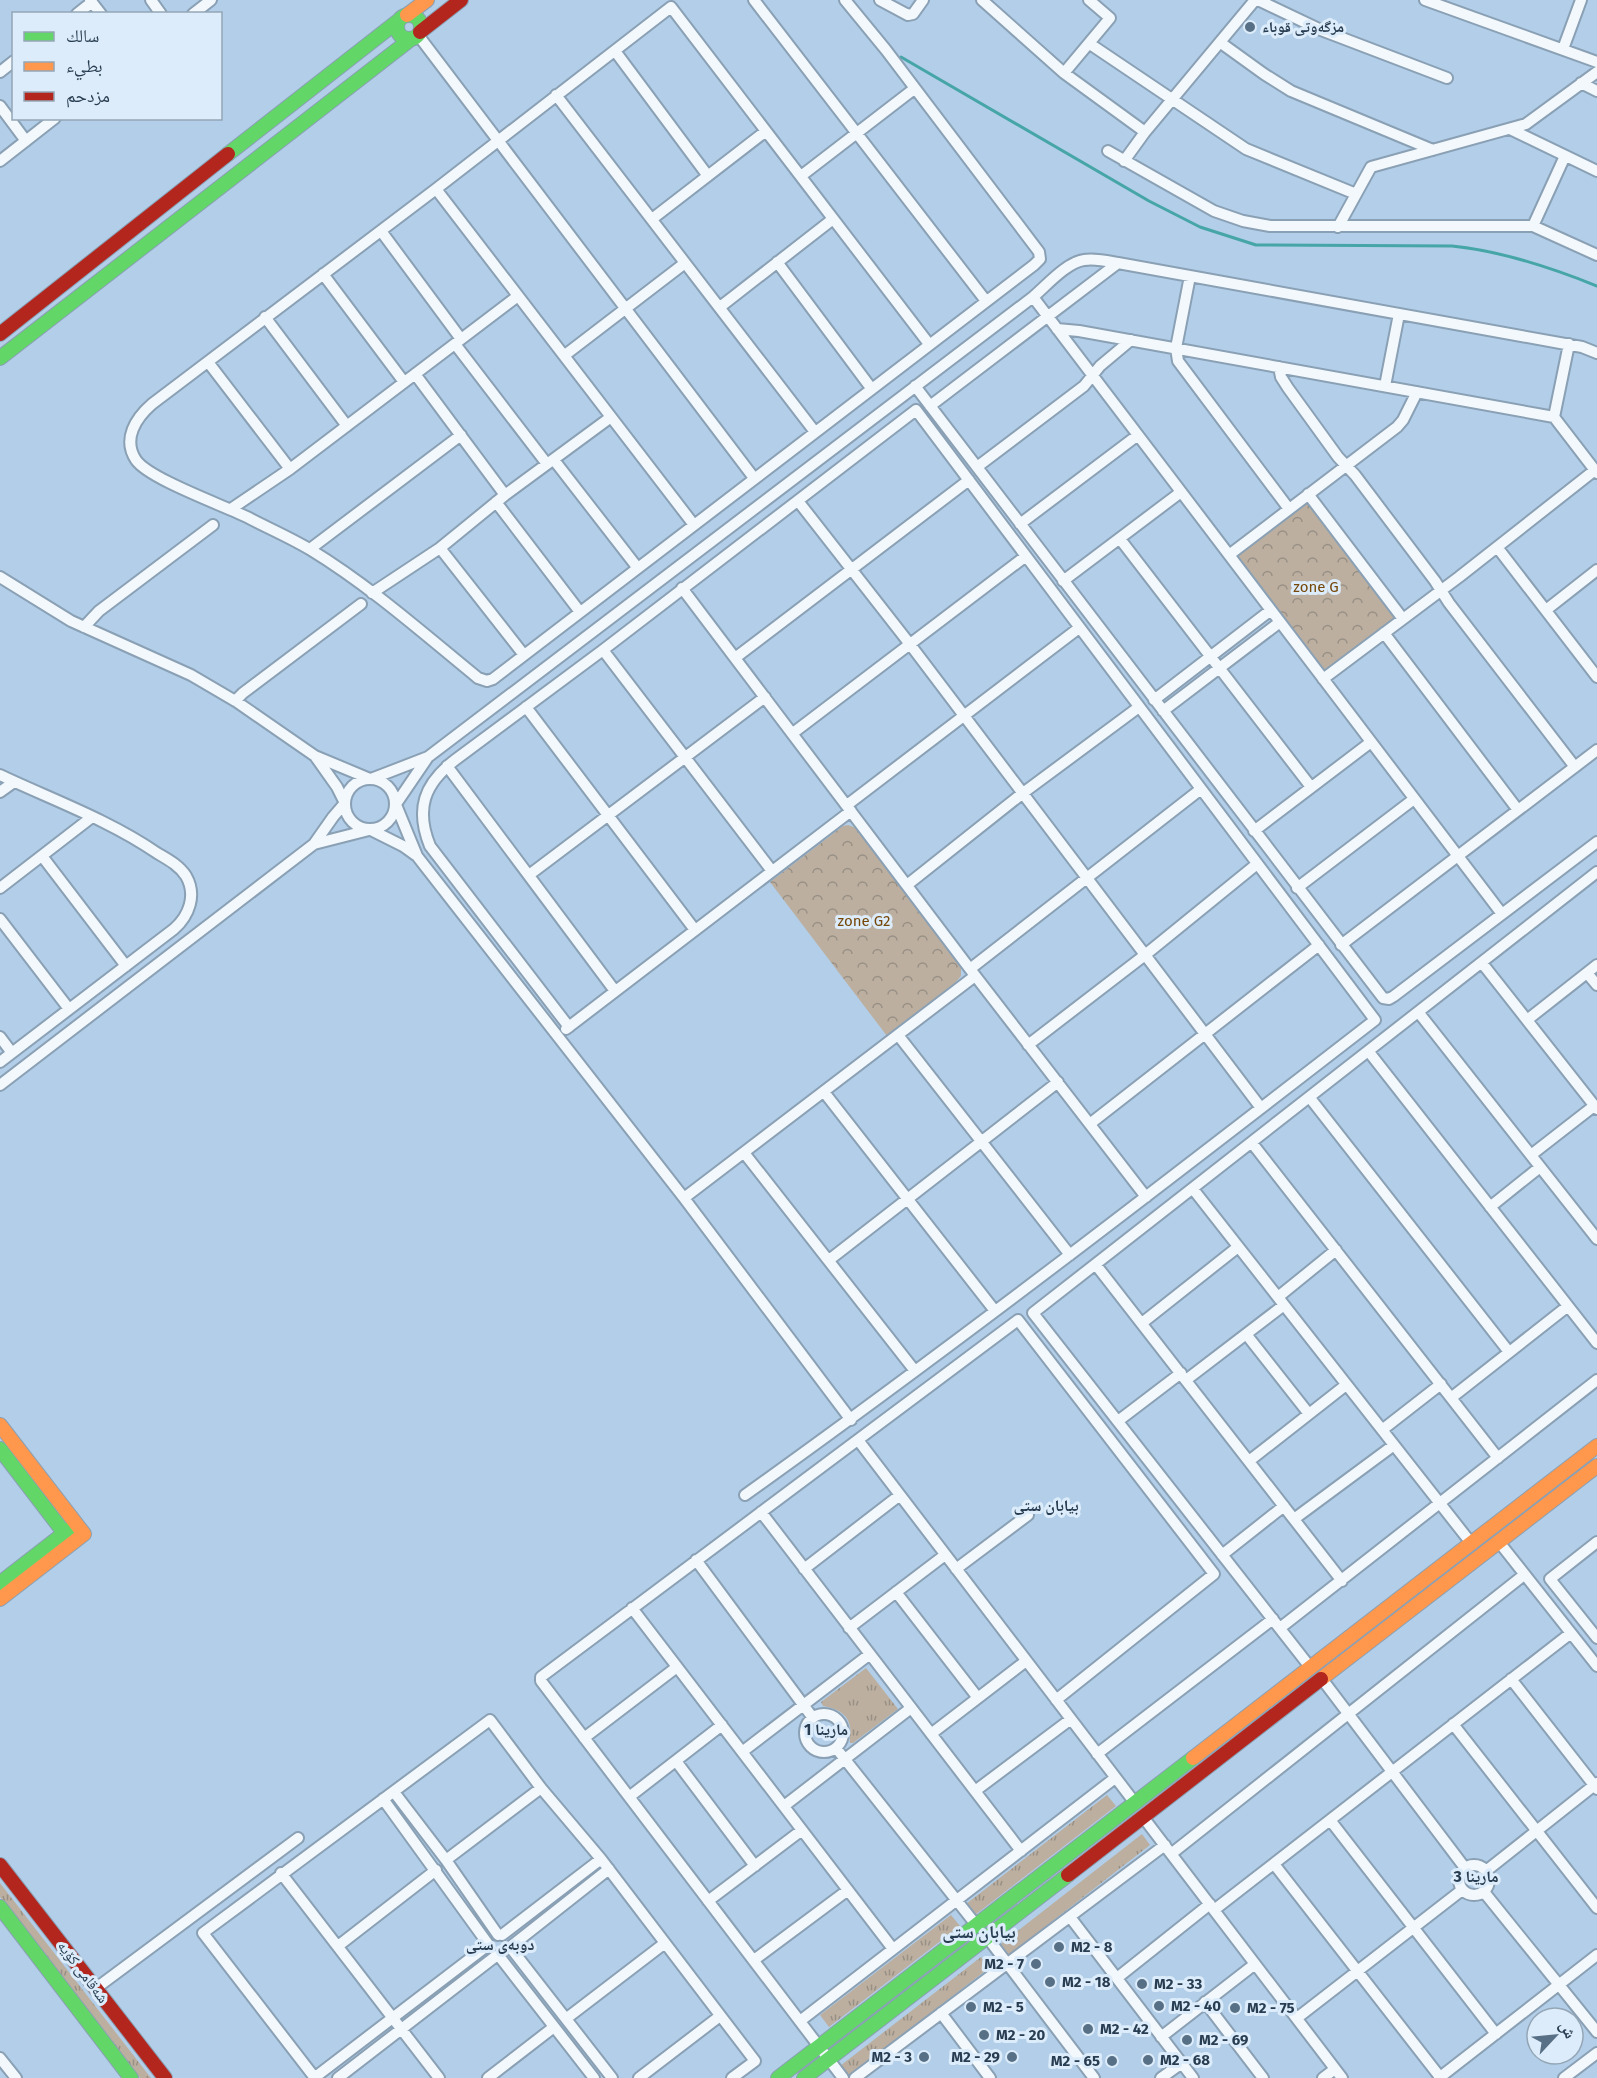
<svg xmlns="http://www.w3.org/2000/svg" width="1597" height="2078" font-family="'Fira Sans','Noto Naskh Arabic',sans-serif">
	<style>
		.grass { fill: url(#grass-tufts) }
		.forest { fill: url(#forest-crowns) }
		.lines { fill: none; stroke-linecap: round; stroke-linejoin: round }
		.stream { stroke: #46a5a7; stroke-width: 3 }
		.street-casing { stroke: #8aa0b4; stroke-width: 14 }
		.fast-casing { stroke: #8aa0b4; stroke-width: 16 }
		.slow-casing { stroke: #8aa0b4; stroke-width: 16 }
		.jam-casing { stroke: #8aa0b4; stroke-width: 16 }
		.street { stroke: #f3f8fc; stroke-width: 10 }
		.fast { stroke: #63d668; stroke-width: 14 }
		.slow { stroke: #ff974d; stroke-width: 14 }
		.jam { stroke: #b3261e; stroke-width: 14 }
		.poi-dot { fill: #587086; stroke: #dcecfa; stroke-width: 2 }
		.labels { text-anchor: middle; stroke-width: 6; stroke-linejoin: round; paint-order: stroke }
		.poi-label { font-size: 15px; font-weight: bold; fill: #283d51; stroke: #dcecfa; text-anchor: start }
		.park-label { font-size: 15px; fill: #754708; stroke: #dcecfa }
		.street-label { font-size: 15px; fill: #283d51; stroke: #dcecfa }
		.neighbourhood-label { font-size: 16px; font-weight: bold; fill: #283d51; stroke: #dcecfa }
		.quarter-label { font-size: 18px; font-weight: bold; fill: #283d51; stroke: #dcecfa }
	</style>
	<defs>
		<pattern id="grass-tufts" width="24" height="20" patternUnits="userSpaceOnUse" patternTransform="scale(1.5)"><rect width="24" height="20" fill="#bcafa0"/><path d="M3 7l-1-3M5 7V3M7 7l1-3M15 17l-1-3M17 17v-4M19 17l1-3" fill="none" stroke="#999085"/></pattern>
		<pattern id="forest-crowns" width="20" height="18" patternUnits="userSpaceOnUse" patternTransform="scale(1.5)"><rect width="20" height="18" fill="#bcafa0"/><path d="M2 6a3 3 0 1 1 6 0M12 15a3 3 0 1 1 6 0" fill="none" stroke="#999085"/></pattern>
	</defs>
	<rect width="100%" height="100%" fill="#b2cee8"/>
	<path class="grass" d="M866,1668l32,41 -45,34h-3c-1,-5 1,-10 0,-16 -2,-14 -15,-19 -27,-21l-2,-4z
		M1107,1795l9,11 -141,109 -9,-11z
		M1142,1834l8,11 -141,110 -8,-11z
		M0,1883l151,195h-11l-140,-181z
		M951,1915l9,11 -131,101 -9,-12z
		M981,1957l8,11 -141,109 -8,-11z"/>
	<path class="forest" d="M1308,500l89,119 -73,54 -89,-119z
		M848,825l11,4 102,139v8l-6,7 -68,53 -117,-154 73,-56z"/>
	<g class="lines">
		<path class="stream" d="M901,57l248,144 51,26 56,18 196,1c50,5 98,21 145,40"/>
		<defs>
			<path id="street" d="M90,0l11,14
				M151,0l10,14
				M754,0l232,301
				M845,0l41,50 153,202 1,7 -6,6 -541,414 -6,2 -9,-3c-54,-44 -108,-92 -167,-128 -20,-12 -41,-21 -62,-32 -24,-12 -100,-39 -113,-58 -14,-21 0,-42 16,-56l284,-215 235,-182 258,337
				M880,0l28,15 5,-1 10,-14
				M982,0l82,73 81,59
				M1258,0l63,30 126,48
				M1425,0l172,62
				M77,14l15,-12
				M193,14l18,-14
				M418,35l336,443
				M1221,43l43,31 27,17 142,59
				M1090,44l156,105 110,45
				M1563,49l18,-49
				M615,51l93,125
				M0,72l14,-11
				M1064,73l46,-55 -21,-18
				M1581,83l16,8
				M556,95l259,337
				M0,106l26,35
				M1510,129l87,42
				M1108,151l106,60 29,10 27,5h263l64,29
				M0,161l55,-43
				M1124,161l21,-29 110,-132
				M801,176l113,-87
				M436,189l258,336
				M652,219l114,-88
				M1533,226l32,-70
				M1338,227l33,-60 155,-43 71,-52
				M381,231l80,108
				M777,262l94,126
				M323,274l81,108
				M1190,276l-14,72 2,13 111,148
				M1033,297l469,617
				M720,307l113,-88
				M265,317l82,109
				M1057,329l22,2 475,86 43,56
				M455,344l92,120
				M565,355l120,-92
				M208,362l82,107
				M1279,367l2,10 7,11 50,69 17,18 80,106 14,22 126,164
				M415,374l90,121
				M915,386l468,612 6,1 5,-3 203,-154
				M1385,386l14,-72
				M930,406l188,-143
				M1554,417l15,-73
				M554,460l83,107
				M977,467l107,-81 16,-20 31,-26
				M1308,494l95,125
				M798,501l111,142 352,465
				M496,502l84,110
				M231,509l59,-40 228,-173
				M1020,524l118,-89
				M1120,539l191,248
				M1497,547l100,130
				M440,548l84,107
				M310,549l151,-114
				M1229,555l168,-128 6,-7 14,-28
				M0,577l71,44 120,54 46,27 78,54 55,23
				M1063,581l118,-89
				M682,588l288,381 176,228
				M372,593l68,-45 65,-53 106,-78
				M1546,610l51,-40
				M84,627l15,-16 114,-86
				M1384,633l134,177
				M603,650l169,221
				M735,658l234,-178
				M1323,679l136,-102 136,-107
				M1154,700l117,-90
				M235,701l8,-8 118,-89
				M526,707l169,223
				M1163,711l117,-89
				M793,733l233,-177
				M447,766l168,225
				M0,775c53,25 109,45 157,78 10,6 22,12 29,23 11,19 3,40 -12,53l-174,133
				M345 804a25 25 0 1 1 50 0a25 25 0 1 1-50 0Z
				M371,779l57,-22 605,-460c13,-11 34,-35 51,-37 11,-2 23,1 34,3l464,84 15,6
				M0,792l14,-10
				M396,804l32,-47
				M396,805l21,51 267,342 167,222
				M847,805l232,-177
				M371,830l32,16 14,10
				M1254,831l117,-89
				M314,844l55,-14
				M42,856l84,110
				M529,875l236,-178
				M907,885l116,-92 116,-86
				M0,888l92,-71
				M1297,888l117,-89
				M0,919l69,90
				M1341,945l256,-195
				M1482,963l115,146
				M970,969l231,-180
				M1587,973l10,12
				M1419,1013l178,226
				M1527,1020l70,-55
				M569,1027l-139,-181c-15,-37 -6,-62 25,-86l148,-110 313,-240 459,610c-208,161 -416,322 -630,475
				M566,1029l285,-218
				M898,1035l172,220
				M0,1037l12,16
				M1028,1045l117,-90 112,-91
				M1369,1052l228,291
				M0,1085l314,-241 19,-27 12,-14 -8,-16 -22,-31
				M824,1092l171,219
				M1310,1098l199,254
				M1091,1123l228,-178
				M1252,1143l246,315
				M745,1154l170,217
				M1531,1155l63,-49
				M1193,1189l278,354
				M684,1198l291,-222
				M1490,1207l50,-40
				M829,1260l229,-178
				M1096,1265l246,316
				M1278,1297l58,-47
				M1142,1323l96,-76
				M1246,1334l63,80
				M1186,1380l98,-75
				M1451,1398l117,-92
				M1118,1421l63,-48
				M1382,1430l59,-46
				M858,1440l277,363
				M1249,1461l97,-76
				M761,1512l260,339
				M1294,1519l100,-74
				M1499,1542l98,124
				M1597,1542l-47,37 47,59
				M1222,1555l62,-49
				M696,1560l117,158
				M804,1569l96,-74
				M956,1569l72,-54
				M896,1592l82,106
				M632,1608l261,341
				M849,1628l96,-73
				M1280,1628l317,-248
				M1310,1667l-277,-354 564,-441
				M1322,1679l143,189
				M1511,1679l86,110
				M805 1733a19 19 0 1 1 38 0a19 19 0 1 1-38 0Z
				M1453,1724l144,184
				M931,1734l95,-73
				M584,1738l93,-71
				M836,1748l141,178
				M742,1752l128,-98
				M1097,1754l176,-135
				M676,1761l79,105
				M975,1791l96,-72
				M394,1792l52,68 52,75
				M629,1797l93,-72
				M383,1799l105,145
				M784,1806l127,-98
				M1143,1817l199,261
				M1330,1820l166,214
				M1171,1854l353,-279
				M446,1860l95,-72
				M1274,1864l166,213
				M1459 1880a15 15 0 1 1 30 0a15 15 0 1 1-30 0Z
				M609,1869l-99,78 102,131
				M1486,1871l111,-88
				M281,1873l158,205
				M1484,1892l113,140
				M708,1901l94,-71
				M1214,1910l357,-277
				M1070,1917l123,161
				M502,1935l99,-76
				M987,1937l107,141
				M338,1946l98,-76
				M499,1956l95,122
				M754,1960l94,-70
				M1117,1978l93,-74
				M95,1989l203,-151
				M1205,2002l58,76
				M941,2013l49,65
				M567,2018l98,-75
				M1297,2018l165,-128
				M800,2021l315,-243
				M1161,2037l94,-73
				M0,2058l16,20
				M314,2078l174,-133
				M315,2078l-112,-145 287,-213 51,68 60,71 154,202 -23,17
				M338,2078l158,-122
				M488,2078l66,-51
				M639,2078l81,-62
				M843,2078l-302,-397v-4l477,-357 196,254 -158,126
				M855,2078l310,-233
				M1161,2078l21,-15
				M1323,2078l12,-9
				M1439,2078l158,-123
				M1564,2078l33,-25"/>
			<path id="fast" d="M397 27a12 12 0 1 1 24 0a12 12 0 1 1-24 0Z
				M228,154l170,-133
				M0,358l411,-319
				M0,1449l72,94
				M0,1583l71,-55
				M0,1907l131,171
				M778,2078l415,-320
				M804,2078l264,-203"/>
			<path id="slow" d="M407,15l20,-15
				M0,1425l84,109 -84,65
				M1321,1679l276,-213
				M1193,1758l404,-312"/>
			<path id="jam" d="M420,32l41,-32
				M0,334l228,-180
				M0,1865l165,213
				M1068,1875l253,-196"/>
		</defs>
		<use href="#street" class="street-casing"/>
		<use href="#fast" class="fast-casing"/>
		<use href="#slow" class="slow-casing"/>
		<use href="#jam" class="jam-casing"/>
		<use href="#street" class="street"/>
		<use href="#fast" class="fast"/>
		<use href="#slow" class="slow"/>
		<use href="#jam" class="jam"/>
	</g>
	<g class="poi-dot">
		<circle cx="1250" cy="27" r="6"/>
		<circle cx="1059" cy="1947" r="6"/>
		<circle cx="1036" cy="1964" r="6"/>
		<circle cx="1050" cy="1982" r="6"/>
		<circle cx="1142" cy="1984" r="6"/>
		<circle cx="1159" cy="2006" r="6"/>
		<circle cx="971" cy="2007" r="6"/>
		<circle cx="1235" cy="2008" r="6"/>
		<circle cx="1088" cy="2029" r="6"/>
		<circle cx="984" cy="2035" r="6"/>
		<circle cx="1187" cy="2040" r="6"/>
		<circle cx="924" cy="2057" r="6"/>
		<circle cx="1012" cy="2057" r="6"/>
		<circle cx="1148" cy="2060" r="6"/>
		<circle cx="1112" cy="2061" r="6"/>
	</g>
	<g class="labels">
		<g class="poi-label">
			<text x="1262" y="32">مزگەوتی قوباء</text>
			<text x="1071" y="1952">M2 - 8</text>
			<text x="1024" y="1969" text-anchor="end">M2 - 7</text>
			<text x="1062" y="1987">M2 - 18</text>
			<text x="1154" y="1989">M2 - 33</text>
			<text x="1171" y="2011">M2 - 40</text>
			<text x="983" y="2012">M2 - 5</text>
			<text x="1247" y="2013">M2 - 75</text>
			<text x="1100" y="2034">M2 - 42</text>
			<text x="996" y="2040">M2 - 20</text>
			<text x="1199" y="2045">M2 - 69</text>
			<text x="912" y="2062" text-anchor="end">M2 - 3</text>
			<text x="1000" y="2062" text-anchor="end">M2 - 29</text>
			<text x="1160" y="2065">M2 - 68</text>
			<text x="1100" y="2066" text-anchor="end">M2 - 65</text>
		</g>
		<g class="park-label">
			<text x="1316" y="592">zone G</text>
			<text x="864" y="926">zone G2</text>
		</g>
		<g class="street-label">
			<text transform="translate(83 1972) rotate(53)" y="5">شەقامی کۆیە</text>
		</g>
		<g class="neighbourhood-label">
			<text x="1046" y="1511">بیابان ستی</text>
			<text x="826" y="1735">مارینا 1</text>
			<text x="1476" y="1882">مارینا 3</text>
			<text x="500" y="1950">دوبه‌ی ستی</text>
		</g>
		<g class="quarter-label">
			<text x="979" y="1938">بیابان ستی</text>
		</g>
	</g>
	<rect x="12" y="12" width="210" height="108" fill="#dcecfa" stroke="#94a6b6" stroke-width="1.5"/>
	<rect x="24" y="32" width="30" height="9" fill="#63d668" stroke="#94a6b6" stroke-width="1.5"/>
	<text x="66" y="42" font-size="18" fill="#283d51">سالك</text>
	<rect x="24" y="62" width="30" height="9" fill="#ff974d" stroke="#94a6b6" stroke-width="1.5"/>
	<text x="66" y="72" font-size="18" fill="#283d51">بطيء</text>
	<rect x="24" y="92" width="30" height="9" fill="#b3261e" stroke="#94a6b6" stroke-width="1.5"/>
	<text x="66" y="102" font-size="18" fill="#283d51">مزدحم</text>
	<g transform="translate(1555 2036) rotate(64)"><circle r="28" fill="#dcecfa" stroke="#94a6b6" stroke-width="1.5"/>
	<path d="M0-4.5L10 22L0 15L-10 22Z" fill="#587086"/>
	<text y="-9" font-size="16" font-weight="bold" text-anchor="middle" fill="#283d51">ش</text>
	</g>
</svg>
